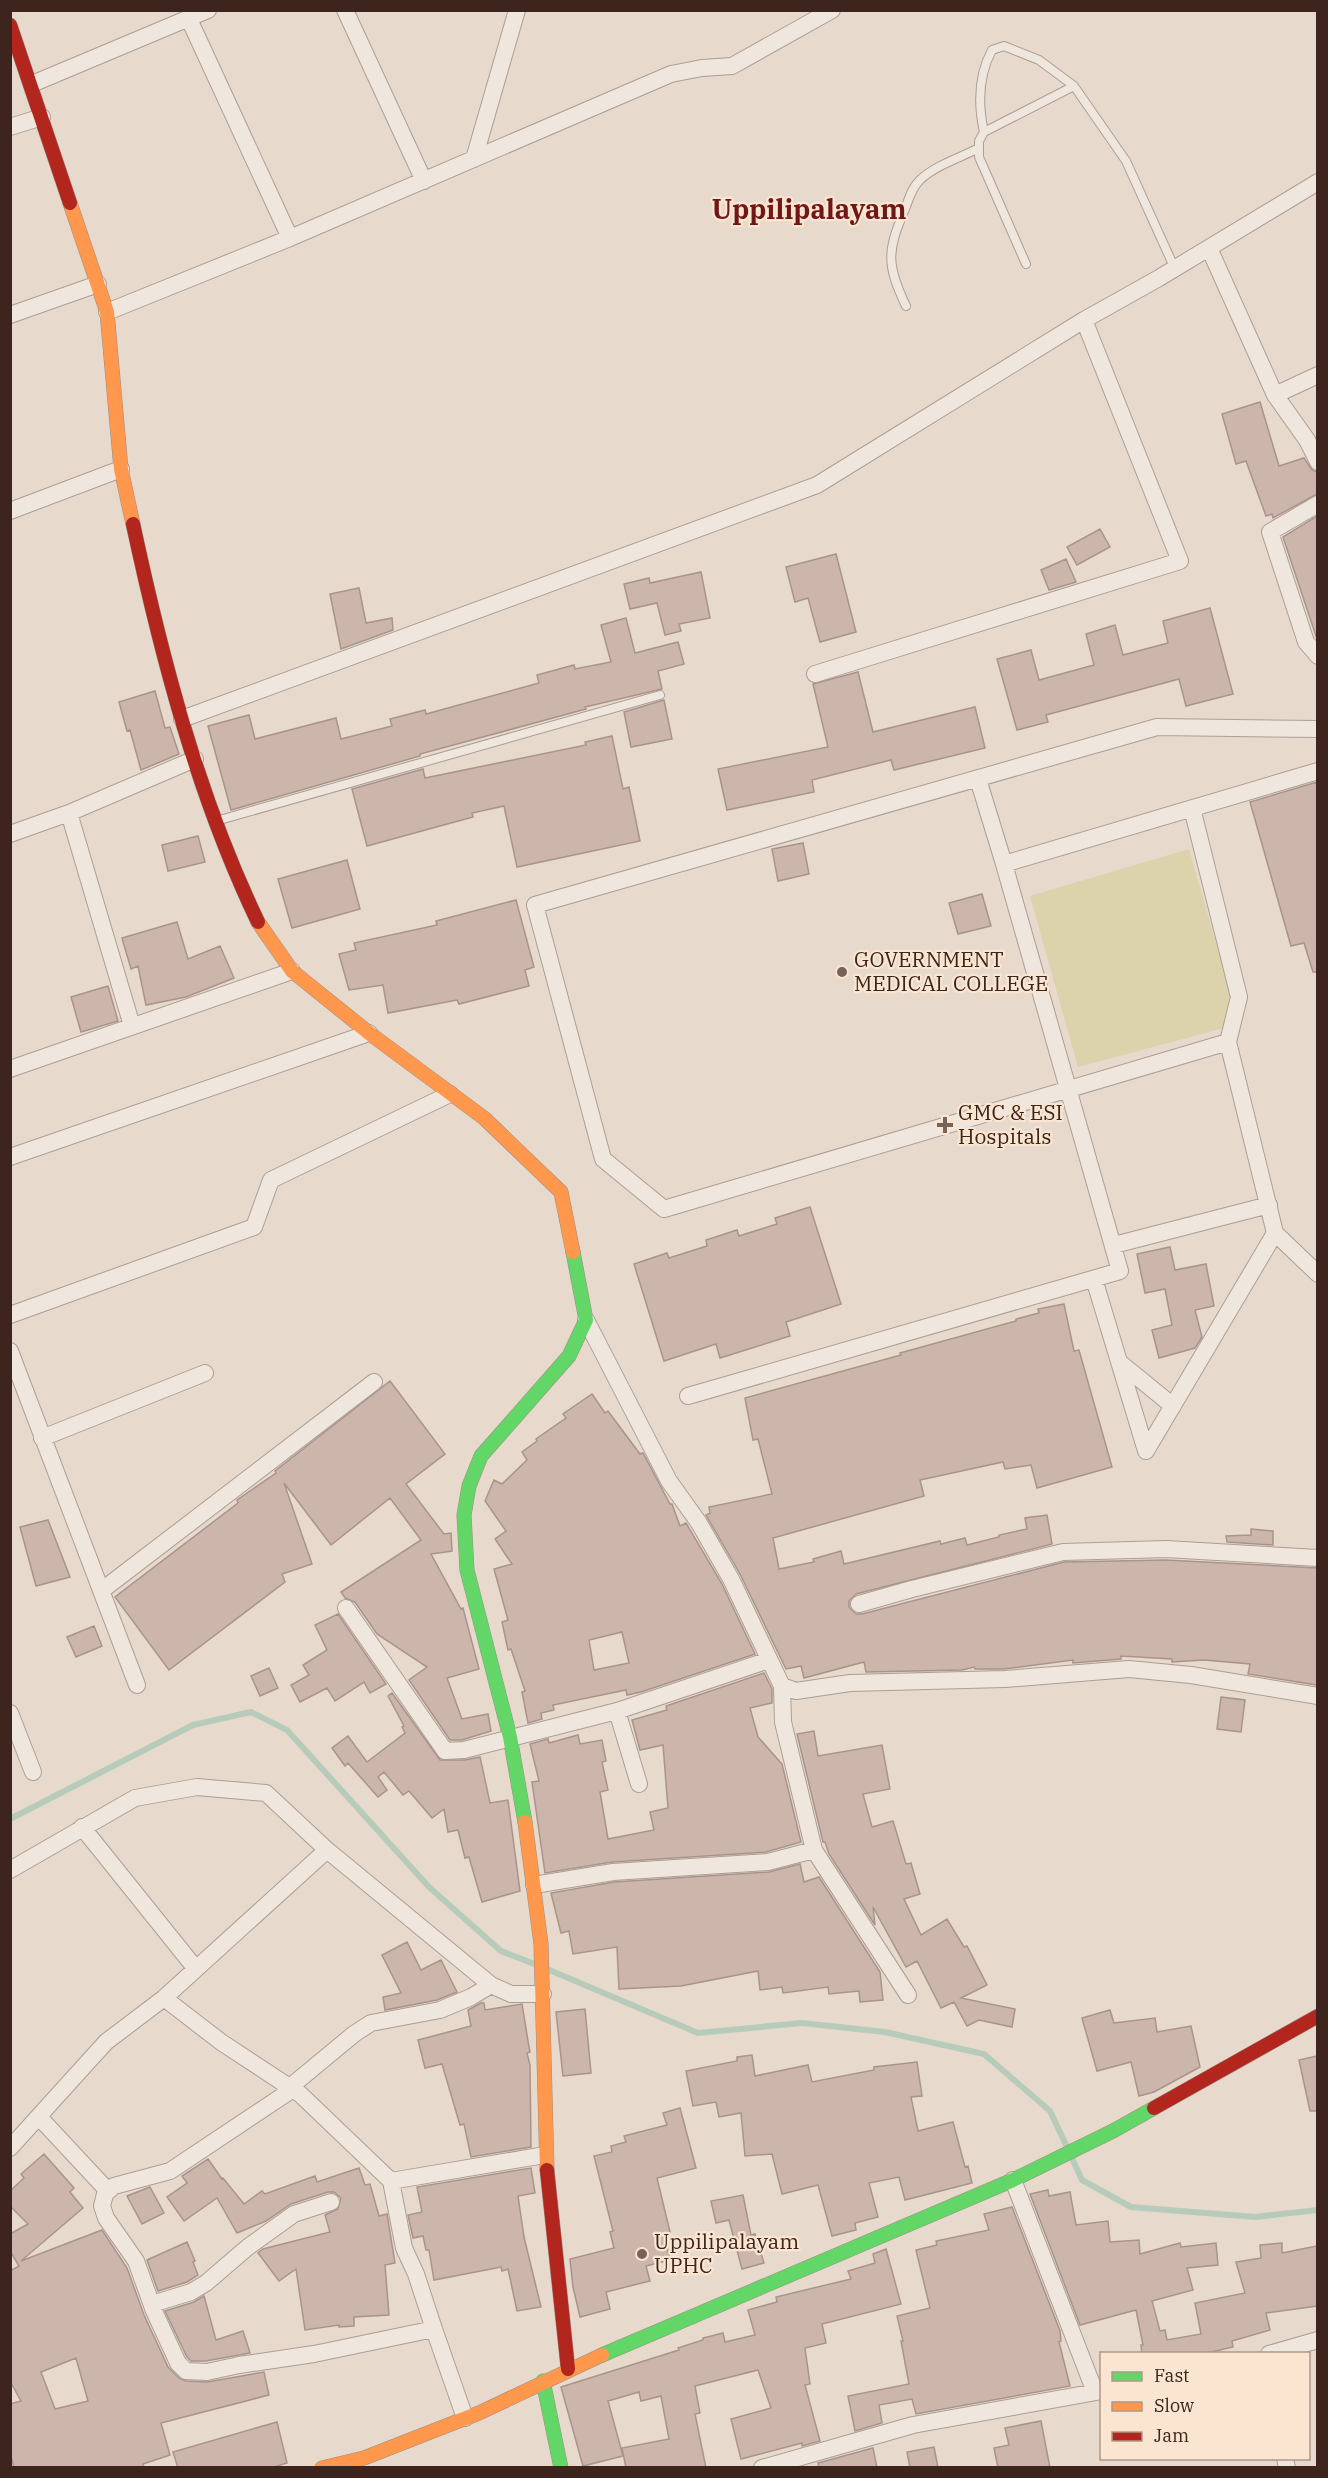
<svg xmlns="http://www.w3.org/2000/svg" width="1328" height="2478" font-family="'IBM Plex Serif',serif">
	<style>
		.green { fill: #dcd2ac }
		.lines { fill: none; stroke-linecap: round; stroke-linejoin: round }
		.stream { stroke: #b7cbbb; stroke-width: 6 }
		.building { fill: #ccb6ac; stroke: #a8948b; stroke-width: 1.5; fill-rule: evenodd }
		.lane-casing { stroke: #ac9e95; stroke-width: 10 }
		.street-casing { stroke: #ac9e95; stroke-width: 18 }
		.fast-casing { stroke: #9c8e85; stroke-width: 15 }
		.slow-casing { stroke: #9c8e85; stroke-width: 15 }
		.jam-casing { stroke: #9c8e85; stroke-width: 15 }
		.lane { stroke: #efe6de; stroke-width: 8 }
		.street { stroke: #efe6de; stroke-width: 16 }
		.fast { stroke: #63d668; stroke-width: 14 }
		.slow { stroke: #ff974d; stroke-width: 14 }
		.jam { stroke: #b3261e; stroke-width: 14 }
		.poi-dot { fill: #78635a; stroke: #fae5d1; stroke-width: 2 }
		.labels { text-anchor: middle; stroke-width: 4.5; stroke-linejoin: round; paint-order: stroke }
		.poi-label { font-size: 21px; fill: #3d241c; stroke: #fae5d1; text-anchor: start }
		.district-label { font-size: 27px; font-weight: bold; fill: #6f1617; stroke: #fae5d1 }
	</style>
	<rect width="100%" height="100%" fill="#e7d9cc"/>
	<path class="green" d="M1189,849l50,175 -161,43 -48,-171z"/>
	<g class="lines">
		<path class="stream" d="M10,1819l183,-94 58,-13 36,18 142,157 72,64 36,14
			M547,1969l151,64 104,-10 83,9 99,22 66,57 17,36
			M1071,2156l11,24 49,27 124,10 63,-7"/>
	</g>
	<path class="building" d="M1260,402l19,64 25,-8 8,12 5,2v22l-44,24 -1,-4 -6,2 -20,-55 -10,3 -14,-50z
		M1317,516v123l-34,-102z
		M1100,529l10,18 -33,18 -10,-18z
		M836,554l20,78 -36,10 -12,-44 -13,4 -9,-35z
		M1066,559l10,23 -27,8 -8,-20z
		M701,572l9,46 -31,6 2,7 -16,4 -8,-32 -27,6 -6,-25 25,-6 1,5z
		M359,588l7,35 26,-5 1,12 -52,19 -11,-55z
		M1210,608l23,86 -47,12 -7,-27 -133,36 2,7 -31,8 -20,-71 34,-9 8,30 55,-15 -8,-31 29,-9 8,30 45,-12 -5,-22z
		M626,618l9,35 43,-11 6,22 -26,7 4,18 -77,18 1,2 -166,45v2l-189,54 -23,-84 41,-11 6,24 81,-21 5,21 51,-13 -2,-7 35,-9 1,4 113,-31 -2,-8 37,-10 1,4 36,-7 -10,-37z
		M858,672l15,60 102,-25 10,41 -91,22 -3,-10 -79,20 2,12 -87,18 -9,-41 110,-22 -15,-63z
		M155,691l10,37 5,-1 9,27 -38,16 -11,-40 -3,1 -8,-29z
		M664,700l8,39 -41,8 -7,-35z
		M612,736l11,53 6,-2 11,54 -123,26 -13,-61 -32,7 1,4 -106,29 -15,-57 71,-20 2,9 161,-33 -1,-3z
		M1317,782v190h-4l-9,-29 -13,3 -41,-144z
		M198,836l7,26 -37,9 -6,-26z
		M803,843l6,31 -31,7 -6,-32z
		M347,860l13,49 -68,19 -14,-49z
		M982,894l9,32 -33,8 -9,-31z
		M516,900l18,67 -9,3 4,16 -70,18 -2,-4 -69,13 -5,-28 -34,5 -10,-36 17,-4 -2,-7 83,-18 -1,-4z
		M177,922l11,37 32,-13 14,32 -48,19 -40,8 -8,-39 -7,3 -9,-31z
		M108,986l10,35 -37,11 -10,-35z
		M810,1207l31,97 -55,18 4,14 -70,22 -4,-14 -52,17 -30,-97 33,-11 2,5 38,-12 -1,-6 31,-10 2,6 38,-12 -2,-6z
		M1170,1247l5,23 31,-6 8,42 -19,4 7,27 -7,11 -36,10 -7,-28 20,-5 -7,-36 -20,4 -8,-39z
		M1064,1304l10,47 5,-1 33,117 -75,21 -6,-23 -26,4 -2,-7 -83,18 4,16 -151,42 6,31 35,-7 -1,-3 28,-8 3,13 96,-23 1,3 24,-6 2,7 32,-8v-2l28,-6 -2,-11 22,-3 5,29 -196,50 -7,7v6l7,7h6l202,-52 102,-2 151,8v117l-69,-11 2,-10 -46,-4 -32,2v-3l-51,-3v3l-48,4v-3l-69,9h-29l-1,-2 -12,3 -96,2 -2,-10 -60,16 -3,-12 -15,3 -46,-95 -34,-59 4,-2 -1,-6 63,-13 -14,-55 -5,1 -8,-42 156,-43 -1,-2 116,-32v-2l23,-6 -1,-4z
		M390,1381l55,73 -39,30 38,50 7,-1 1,18 -21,3 30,55 2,-1 16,61 -32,9 15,41 26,-5 3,17 -29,9h-12l-41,-60 18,-13 -50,-33 -22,-32 -10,-4 -4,-6 80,-52 -31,-42 -59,47 -47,-62 28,81 -30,10 3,8 -116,88 -54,-73 123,-94 -1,-3 39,-27 -1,-2z
		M592,1394l13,19 3,-2 32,43 3,-1 27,51h2l8,22 6,-3 36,61 33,70 -114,38 -14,3 -1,-5 -73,15 1,5 -13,3 1,6 -14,4 -6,-31 3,-1 -14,-42 -3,1 -6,-28 6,-2 -14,-51 18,-5 -17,-25 11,-8 -21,-30 9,-21 8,4 25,-24 -5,-8 15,-11 -1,-2 30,-21 -3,-4zM622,1632l7,31 -35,7 -5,-30z
		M48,1520l22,57 -34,9 -16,-59z
		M1251,1529l22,2v14l-46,-3 -1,-6 25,-1z
		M338,1614l48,70 -16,9 -6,-11 -29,19 -8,-13 -27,14 -9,-17 18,-10 -6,-10 24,-15 -12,-25z
		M94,1626l8,20 -26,11 -9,-20z
		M269,1668l9,20 -18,8 -9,-20z
		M764,1673l8,16v14l-22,5 8,29 24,27 19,78 -35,10 -154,10 -67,11 -13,-91 7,-1 -9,-37 18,-5 1,4 29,-8 2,9 22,-4 4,21 -4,1 6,28 -8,2 8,47 46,-9 -4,-18 18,-4 -5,-63 -23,5 -8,-30 35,-10 -1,-4z
		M392,1693l48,67h25l15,-3 10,46 18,-3 12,91 -38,11 -13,-45 -4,1 -7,-28 -10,2 -4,-23 -12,9 -23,-27 -6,4 -19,-23 -6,5 9,13 -9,7 -30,-34 -3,3 -13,-18 16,-12 19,26 38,-29 -3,-6 2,-1 -16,-30z
		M1221,1697l24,3 -4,32 -24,-3z
		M814,1731l4,25 64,-11 8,44 -27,5 9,33 21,-6 13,43 5,-1 9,31 -16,5 17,36 26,-16 17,28 3,-1 20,39 -26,13 54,11 -3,18 -33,-7 -12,6 -13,-24 -13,6 -24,-47 -11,6 -33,-60 2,18 -46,-71 -4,-12h-2l-26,-108z
		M800,1864l4,18 15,-5 61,95 3,28 -23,2 -1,-11 -30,3 -1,-7 -45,6 -1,-6 -22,3 -2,-19 -77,15 -62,3 -2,-42 -44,7 -4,-23 -8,2 -10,-40 63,-11 155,-10z
		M407,1942l14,28 20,-10 16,32 -20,8 -52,10 -2,-13 18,-4 -19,-38z
		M481,2003h3l1,7 37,-6 7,43 1,5 -3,1 3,12 1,82 -60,10 -7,-33 -4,1 -18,-61 -17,4 -7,-28 53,-14 -3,-16z
		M585,2009l6,64 -28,3 -7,-64z
		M1110,2010l4,13 41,-5 2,14 34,-6 9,41 -46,25 -15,4 -8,-34 -34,9 -15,-53z
		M752,2055l3,21 53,-11 4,17 62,-12v-3l43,-5 5,34 -11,1 7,34 35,-9 12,45 3,-1 4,17 -67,17 -6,-23 -30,6 9,34 -23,6 1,7 -24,6 -14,-51 -36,9 -10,-40 -27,2 -4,-43 -22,4 -3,-15 -23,4 -7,-35 51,-10v-4z
		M1317,2056v55h-7l-11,-51z
		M680,2108l16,60 -39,10 13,54 -6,1 6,27 -24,6 4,15 -44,11 4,17 -30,8 -7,-30 -3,-28 44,-11 -4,-16 3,-1 -19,-75 18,-4 -1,-6 15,-4 -2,-6 43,-11 -4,-12z
		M44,2154l30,34 -4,4 13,16 -62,53 81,-31 25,38 17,47 24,52 11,11 7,3 21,1 57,-10 5,23 -108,28 9,32 -27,9 1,4h-130l-4,-16v-48l11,-3 -11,-20v-110l9,-5 -9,-15v-17l18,-10 -18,-18v-15l14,-13 -3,-4zM76,2358l12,43 -33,8 -14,-37z
		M208,2159l14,20 1,-1 21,26 18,-13 3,3 50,-18 2,6 42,-14 6,17 5,-1 9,32 8,-2 8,49 -10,2 4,50 -35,2v9l-15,1v-2l-34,5 -9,-61 -17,12 -21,-28 5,-4 67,-17 -5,-17 13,-6 3,-11 -7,-6h-6l-37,12 -25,17 -29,12 -20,-35 -33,23 -17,-24 20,-14 -5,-7z
		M531,2168l4,25 -17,3 6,41 17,70 -24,4 -9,-42 -6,2 -1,-4 -67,13 -5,-30h-3l-3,-14 -10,2 -5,-23 14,-3 -5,-25z
		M150,2187l14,26 -22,11 -15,-28z
		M1048,2190l1,6 21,-4 6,33 32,-4 2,21 29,-2 1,14 40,-11 1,4 35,-4 2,22 -31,3 6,22 -41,11 8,30 5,-1 2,10 34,-6 -6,-31 50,-10 -9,-31 25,-4 -1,-13 22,-2v10l35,-7v60l-51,7 4,17 -38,11 1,6 -30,7h-61l-1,-9h2l-7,-35 -56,15 -50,-131z
		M743,2195l8,40 4,-1 9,29 -22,6 -13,-49 -13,3 -5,-22z
		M1012,2207l48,124 1,10 -2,1 11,44 -154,28 -4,-15 -33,6 3,18 -27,8 -7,-35 61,-12 -8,-43h2l-6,-25 33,-8 -14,-58 21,-5 -1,-4 53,-11 -5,-16z
		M187,2242l8,19 -2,1 5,13 -11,7 -29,9 -11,-31z
		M886,2249l15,55 -79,20 4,19 -21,5 5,36 -5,1 15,56 -18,5v-3l-61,16 -10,-40 40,-11 -13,-38 -63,16 5,27 -5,1 11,54h-80l-4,-20 47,-9 -8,-43 -20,5 -2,-9 -31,9 15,55 -40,10 -22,-79 118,-37 -1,-2 25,-8v-2l20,-5 2,9 30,-7 -7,-25 29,-8 -1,-5 75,-18 -3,-8 27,-8 -2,-9z
		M204,2296l12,44 27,-9 7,22 -44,8h-15l-4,-4 -22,-46 29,-9z
		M1041,2421l9,47h-52l-4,-20 15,-3 -4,-17z
		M277,2422l10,41 -17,5h-92l-5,-16z
		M934,2447l4,21h-28l-3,-16z
		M873,2448l4,20h-58l-1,-5z"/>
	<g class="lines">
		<defs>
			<path id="lane" d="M984,132c-6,-27 -6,-56 8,-82l12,-4 35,14 35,26 52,75 49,108
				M1026,264l-47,-107v-16l5,-9 90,-46
				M906,306c-20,-42 -19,-55 -1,-97 4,-10 7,-22 15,-29 14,-14 39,-22 57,-31
				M216,821l444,-126"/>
			<path id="street" d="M345,10l79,171
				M189,19l101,219
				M32,84l176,-74
				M10,127l32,-10
				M474,159l43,-149
				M1209,248l66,147 32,45 11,22
				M107,312l183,-74 381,-164 31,-6 30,-2 100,-56
				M10,315l88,-31
				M1275,395l43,-20
				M1318,504l-48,28 36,110 12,14
				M10,511l111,-42
				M815,674l365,-113 -96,-241 75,-42 159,-96
				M182,719l635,-234 267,-165
				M1318,729l-161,-2 -622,178 68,254 61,50 564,-167 47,191 43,41
				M978,779l26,85
				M1192,808l47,189 -11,45
				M69,813l63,213
				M10,834l59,-21 126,-54
				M10,1069l282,-98
				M10,1157l359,-124
				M1114,1245l155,-40
				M1094,1279l52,172
				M10,1315l244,-88 17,-47 179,-86
				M586,1320l83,161 30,42 32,56 51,107 14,5 54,-8 155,-4 124,-10 62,6 127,21
				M10,1351l127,334
				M1119,1362l54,44
				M688,1396l432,-125 -116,-407 314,-93
				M42,1438l163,-65
				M1146,1451l129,-218
				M101,1591l273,-209
				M859,1604l53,-15 151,-37 103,-3 152,9
				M346,1608l99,143 19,-1 153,-39 152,-51
				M782,1686l1,36 31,128
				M617,1711l22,73
				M10,1713l23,59
				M82,1827l114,142
				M10,1870l125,-72 62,-11 69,6 61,57 164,135 20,9h32
				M534,1885l79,-13 155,-10 46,-12 94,145
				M164,1998l57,44 79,52 91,87 154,-26
				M290,2087l64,-53 17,-11 69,-13 31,-13 20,-12
				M293,2089l-123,82 -56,15 -9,8 -3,12 4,12 30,43 18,50 24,52 8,8 21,1 32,-7 75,-11 120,-25 31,89
				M39,2117l69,74
				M10,2148l96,-106 58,-44 163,-148
				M1013,2180l82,212
				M391,2181l13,67 12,26 18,55
				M152,2304l39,-12 15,-9 42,-36 46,-33 37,-12
				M1269,2354l49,-14
				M1285,2458l2,10
				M762,2468l151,-43 189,-34"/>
			<path id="fast" d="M525,1822l-15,-85 -43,-167 -3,-55 5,-29 12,-30 88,-100 17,-36 -13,-68
				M602,2355l411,-175 100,-49 41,-23
				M543,2381l18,87"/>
			<path id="slow" d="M70,203l37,109 14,157 12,55
				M258,922l34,49 77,62 115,85 77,74 12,60
				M525,1822l16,122 6,226
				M322,2468l42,-10 115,-45 123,-58"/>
			<path id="jam" d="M10,25l60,178
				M133,524c29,135 65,273 125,398
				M1154,2108l164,-92
				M547,2170l21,199"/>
		</defs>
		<use href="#lane" class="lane-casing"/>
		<use href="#street" class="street-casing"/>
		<use href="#fast" class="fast-casing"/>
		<use href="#slow" class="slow-casing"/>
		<use href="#jam" class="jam-casing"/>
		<use href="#lane" class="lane"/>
		<use href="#street" class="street"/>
		<use href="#fast" class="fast"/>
		<use href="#slow" class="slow"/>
		<use href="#jam" class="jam"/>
	</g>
	<g class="poi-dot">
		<circle cx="842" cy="972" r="6"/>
		<path d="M942 1116h6v6h6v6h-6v6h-6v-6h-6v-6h6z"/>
		<circle cx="642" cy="2254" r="6"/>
	</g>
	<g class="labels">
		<g class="poi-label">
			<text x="854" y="967">GOVERNMENT<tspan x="854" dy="24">MEDICAL COLLEGE</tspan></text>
			<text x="958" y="1120">GMC &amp; ESI<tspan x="958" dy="24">Hospitals</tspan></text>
			<text x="654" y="2249">Uppilipalayam<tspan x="654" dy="24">UPHC</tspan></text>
		</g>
		<g class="district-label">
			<text x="809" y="219">Uppilipalayam</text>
		</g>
	</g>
	<rect width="1328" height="2478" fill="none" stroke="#3d241c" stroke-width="24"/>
	<rect x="1100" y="2352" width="210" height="108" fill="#fae5d1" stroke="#ae9889" stroke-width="1.5"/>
	<rect x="1112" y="2372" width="30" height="9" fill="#63d668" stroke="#ae9889" stroke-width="1.5"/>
	<text x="1154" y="2382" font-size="18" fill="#3d241c">Fast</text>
	<rect x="1112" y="2402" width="30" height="9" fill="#ff974d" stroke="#ae9889" stroke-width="1.5"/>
	<text x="1154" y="2412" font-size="18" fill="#3d241c">Slow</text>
	<rect x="1112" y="2432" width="30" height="9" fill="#b3261e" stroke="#ae9889" stroke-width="1.5"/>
	<text x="1154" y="2442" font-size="18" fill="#3d241c">Jam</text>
</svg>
